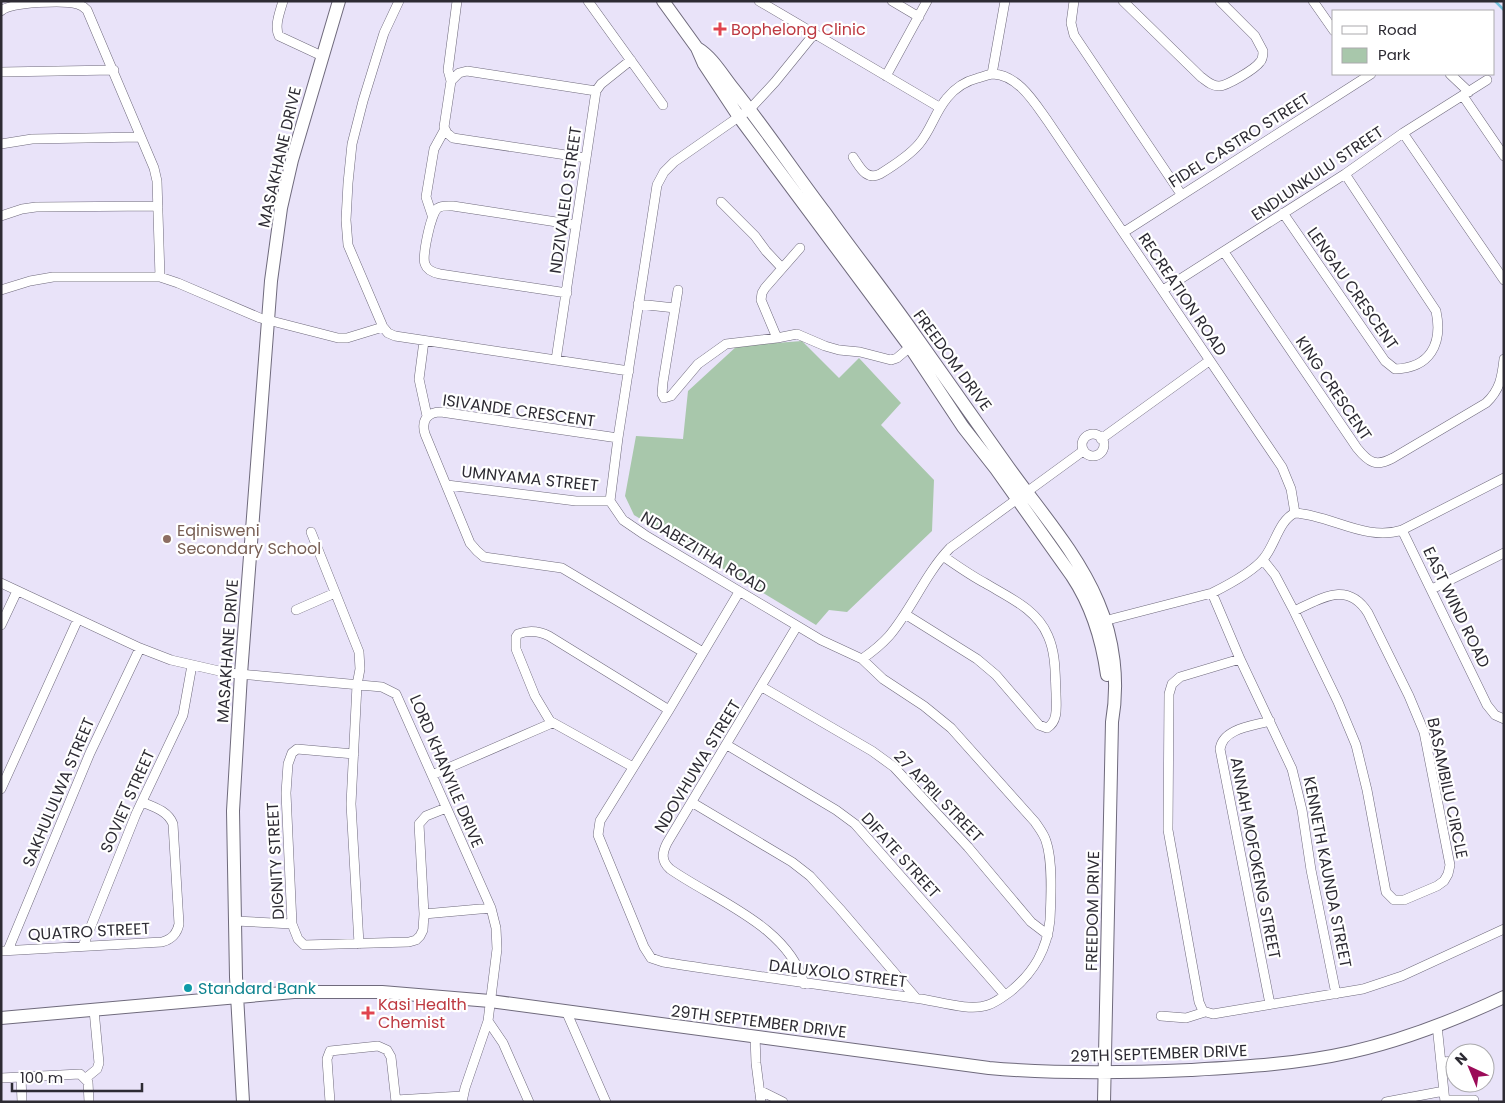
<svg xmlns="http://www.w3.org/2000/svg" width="1505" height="1103" font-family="Poppins,sans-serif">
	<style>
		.park { fill: #a8c7ab }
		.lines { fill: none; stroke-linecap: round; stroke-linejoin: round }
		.stream { stroke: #74c2de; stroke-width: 2.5 }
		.street-casing { stroke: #6f6a7c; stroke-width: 10 }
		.secondary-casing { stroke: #6f6a7c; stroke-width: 14 }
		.street { stroke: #fff; stroke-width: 9 }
		.secondary { stroke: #fff; stroke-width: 12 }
		.health-dot { fill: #e0444e; stroke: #fff; stroke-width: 2 }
		.education-dot { fill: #8d6e63; stroke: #fff; stroke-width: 2 }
		.culture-dot { fill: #0f9aa8; stroke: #fff; stroke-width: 2 }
		.labels { text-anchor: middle; stroke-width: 4.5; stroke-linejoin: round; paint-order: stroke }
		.health-label { font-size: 16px; fill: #be3a42; stroke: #fff; text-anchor: start }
		.street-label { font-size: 16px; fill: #2d2b33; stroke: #fff }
		.education-label { font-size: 16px; fill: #785e54; stroke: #fff; text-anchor: start }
		.culture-label { font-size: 16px; fill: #0d838f; stroke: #fff; text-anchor: start }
	</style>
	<rect width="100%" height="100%" fill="#e9e3f9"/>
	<path class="park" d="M802,341l37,37 20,-20 42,45 -20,22 53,55 -2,51 -85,81 -18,-2 -13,15 -182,-110 -9,-19 11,-60 47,3 5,-48 49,-45z"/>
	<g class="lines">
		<path class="stream" d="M1495,1l9,9"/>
		<defs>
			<path id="street" d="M283,1c-3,11 -9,25 -4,35l43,20
				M399,1l-15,32 -21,68 -11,43 -4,39 -2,37 2,25 35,82 5,6 7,3 234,35
				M588,1l75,104
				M759,1l180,106
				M892,1l27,16
				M1074,1l-3,22 3,12 107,159
				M1123,1l78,76c6,4 10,9 18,9 8,0 36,-17 41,-24 3,-3 3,-7 3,-11l-8,-15 -35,-35
				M1313,1l21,30
				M1,11c10,-9 63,-11 76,-7 4,1 7,3 10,6l67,158 3,13 3,96
				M1,72l113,-2
				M992,74l13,-73
				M1450,74l19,18
				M886,76l41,-75
				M451,81l-3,-11 9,-69
				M1463,96l41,60
				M1403,133l101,147
				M1,144l31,-5 108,-2
				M853,157c7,10 13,24 27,17 13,-8 29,-18 39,-30 12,-14 16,-32 28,-46 8,-10 19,-17 31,-20 5,-1 11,-4 15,-4 25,1 41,28 54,46l235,347 9,22 4,24
				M586,158l-133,-20 -6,-5 -3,-6 7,-46 8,-8 8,-2 129,20
				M721,202l34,34 11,15 16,17
				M1283,213l102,148 10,8c35,-1 48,-25 41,-58l-91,-137
				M432,215l-6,-18 8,-48 11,-20
				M1,216l21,-7 14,-2 122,-1
				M1124,232l247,-158
				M1224,252l133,196c12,15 19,19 36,10l93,-55c14,-13 16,-26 18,-44
				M1,290l29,-9 23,-4h107l18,6 82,35 78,20h9l36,-11
				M678,290l-15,92 -1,12 2,4 7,-2 27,-32 28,-20 51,-6 20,-4 28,12 14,4 21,2 31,8 6,-2 13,-11
				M1163,290l182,-116 58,-41 84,-53
				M567,293l-127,-19c-5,-1 -13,-4 -15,-10 -3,-8 6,-52 13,-56 4,-3 10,-2 15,-2l123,19
				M638,304l37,4
				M777,338l-16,-38 1,-7 3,-5 35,-40
				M424,341l-5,38 8,37
				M556,360l40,-269 5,-7 30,-24
				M1082 445a11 11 0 1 1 22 0a11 11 0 1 1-22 0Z
				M618,438l-177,-26c-14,0 -20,9 -16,22l45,109 7,8 7,6 78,11 141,84
				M1101,439l108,-78
				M447,485l129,16h34
				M1295,513c36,2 71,29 107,17l102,-52
				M1402,530l85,175 8,10 9,4
				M311,532l48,120 1,17 -3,16 -6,119 8,140
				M1263,560l12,15 19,36 44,91 18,43 11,45 19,102 8,8h10l33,-14 7,-5 4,-7 2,-9 -26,-133 -15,-36 -41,-83c-21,-33 -47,-14 -74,-2
				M1,583l139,65 31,12 57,13 154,14 14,7 95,214 5,20 1,21 -9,72 -23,67 -3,14
				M1432,589l72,-36
				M739,592l-70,118 -69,111 -2,14 46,112 7,11 12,4c83,13 167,24 251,36 21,2 54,14 74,7 9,-3 16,-9 23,-14 23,-19 36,-41 39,-71 1,-21 3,-59 -4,-79 -2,-7 -7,-13 -11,-19l-84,-94 -27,-22 -41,-27 -21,-20 -41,-19 -176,-105 -22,-15 -13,-19 8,-63 39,-253 7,-13 10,-10 76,-53 25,-27 39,-48
				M1212,593l28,66 52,110 10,41 9,60 25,124
				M296,610l39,-17
				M905,614l72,45 19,16 43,50 8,3c12,-7 9,-23 9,-35 -1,-19 0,-39 -8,-57 -11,-27 -40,-39 -63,-53 -15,-8 -29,-18 -42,-27
				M1100,622l112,-29c16,-8 41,-21 52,-35 11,-13 15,-38 31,-45
				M1,625l16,-34
				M797,626l-130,217c-5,10 -6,18 3,26 44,31 119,57 134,115
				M862,659c10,-7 19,-14 27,-23 23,-27 36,-62 61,-88l133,-97
				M1240,659l-60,18 -8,7 -3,10 -1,136 31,172 4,9 10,3 150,-25 39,-13 102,-47
				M762,687l110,64 22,16 74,80 63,75 17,13
				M727,745l109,65 19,14 150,171
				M354,754l-57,-5 -5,4 -4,11 -2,29 6,131 6,15 6,6 105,-3 7,-2 4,-4 3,-6 1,-16 -5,-90 7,-8 20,-8
				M633,767l-83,-46 -15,-25 -19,-47v-12l2,-3c11,-4 21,-3 31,2l120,74
				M432,775l120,-52
				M1,789l77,-170
				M693,803l99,59 18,14 30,33 76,89
				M424,914l67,-6
				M235,921l57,3
				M83,946l53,-132 47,-99 9,-50
				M8,950l82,-197 50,-105
				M1,951l161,-9c10,-3 15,-8 17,-18l-6,-100c-5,-13 -19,-17 -31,-22
				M1270,1004l-50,-255c3,-21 33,-23 50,-28
				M566,1011l40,91
				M1161,1016l25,2 19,-6
				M488,1021l15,22 26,59
				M1437,1025l8,77
				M755,1036l1,27 5,39
				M1442,1062l13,-1
				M21,1077l1,25
				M1,1078l79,-4 8,8 1,20
				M86,1078l11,-9 2,-6 -5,-53
				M759,1090l24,12
				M396,1100l66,-4
				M1445,1100h29
				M330,1102l-3,-43 3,-8 48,-5 9,4 4,7 5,45
				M1386,1102l58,-11"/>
			<path id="secondary" d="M663,1l34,47 7,16 35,53 171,230 53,80 33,42 76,107c20,30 30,63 35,99
				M697,48c15,9 24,25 35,39 33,41 62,85 94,127 30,42 62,82 91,124 29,41 58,82 87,123 32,46 72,89 94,141 16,37 21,80 14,120l-8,380
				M1,1018l293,-26h88l108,9 499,67c67,6 134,5 201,2 53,-3 108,-6 161,-18 53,-12 104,-32 153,-55
				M243,1102l-7,-125 -3,-166 8,-137 30,-393 10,-73 11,-48 47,-159"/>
		</defs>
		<use href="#street" class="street-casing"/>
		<use href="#secondary" class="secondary-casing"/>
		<use href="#street" class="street"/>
		<use href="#secondary" class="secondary"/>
	</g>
	<g class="health-dot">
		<path d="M717.5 21.5h5v5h5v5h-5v5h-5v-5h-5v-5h5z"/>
		<path d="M365.5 1005.5h5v5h5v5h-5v5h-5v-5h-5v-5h5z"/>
	</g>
	<circle class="education-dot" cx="167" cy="539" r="5"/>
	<circle class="culture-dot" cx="188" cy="988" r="5"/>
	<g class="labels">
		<g class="health-label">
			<text x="731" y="35">Bophelong Clinic</text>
			<text x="378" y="1010">Kasi Health<tspan x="378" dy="18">Chemist</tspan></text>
		</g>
		<g class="street-label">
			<text transform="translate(1239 140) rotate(-32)" y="6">FIDEL CASTRO STREET</text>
			<text transform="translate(279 157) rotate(-77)" y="6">MASAKHANE DRIVE</text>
			<text transform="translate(1317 173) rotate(-34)" y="6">ENDLUNKULU STREET</text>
			<text transform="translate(565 200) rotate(-82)" y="6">NDZIVALELO STREET</text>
			<text transform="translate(1353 288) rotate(55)" y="6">LENGAU CRESCENT</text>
			<text transform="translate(1183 294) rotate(56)" y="6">RECREATION ROAD</text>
			<text transform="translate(953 360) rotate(54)" y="6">FREEDOM DRIVE</text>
			<text transform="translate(1334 388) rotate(56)" y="6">KING CRESCENT</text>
			<text transform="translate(519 410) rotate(8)" y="6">ISIVANDE CRESCENT</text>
			<text transform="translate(530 478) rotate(6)" y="6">UMNYAMA STREET</text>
			<text transform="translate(704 552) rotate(31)" y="6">NDABEZITHA ROAD</text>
			<text transform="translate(1457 607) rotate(64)" y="6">EAST WIND ROAD</text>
			<text transform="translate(227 651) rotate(-86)" y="6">MASAKHANE DRIVE</text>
			<text transform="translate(697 766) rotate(-59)" y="6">NDOVHUWA STREET</text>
			<text transform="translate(447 771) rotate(67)" y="6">LORD KHANYILE DRIVE</text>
			<text transform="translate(1448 788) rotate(78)" y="6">BASAMBILU CIRCLE</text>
			<text transform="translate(58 792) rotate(-67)" y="6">SAKHULULWA STREET</text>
			<text transform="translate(939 796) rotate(46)" y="6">27 APRIL STREET</text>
			<text transform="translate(127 801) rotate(-66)" y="6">SOVIET STREET</text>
			<text transform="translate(901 855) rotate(48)" y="6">DIFATE STREET</text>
			<text transform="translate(1256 858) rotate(79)" y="6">ANNAH MOFOKENG STREET</text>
			<text transform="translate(275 861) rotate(-93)" y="6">DIGNITY STREET</text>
			<text transform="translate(1328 872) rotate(79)" y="6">KENNETH KAUNDA STREET</text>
			<text transform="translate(1092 911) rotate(-89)" y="6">FREEDOM DRIVE</text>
			<text transform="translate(89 931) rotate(-3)" y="6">QUATRO STREET</text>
			<text transform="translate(838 973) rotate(7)" y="6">DALUXOLO STREET</text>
			<text transform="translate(759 1021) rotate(7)" y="6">29TH SEPTEMBER DRIVE</text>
			<text transform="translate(1159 1053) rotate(-2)" y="6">29TH SEPTEMBER DRIVE</text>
		</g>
		<g class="education-label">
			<text x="177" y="536">Eqinisweni<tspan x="177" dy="18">Secondary School</tspan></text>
		</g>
		<g class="culture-label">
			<text x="198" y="994">Standard Bank</text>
		</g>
	</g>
	<rect width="1505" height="1103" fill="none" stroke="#2d2b33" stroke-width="5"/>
	<rect x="1332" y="10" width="162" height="65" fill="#ffffff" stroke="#abaaad"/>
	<rect x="1342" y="26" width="25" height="8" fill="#ffffff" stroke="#abaaad"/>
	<text x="1378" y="35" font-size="15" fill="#2d2b33">Road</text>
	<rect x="1342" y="48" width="25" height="15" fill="#a8c7ab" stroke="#abaaad"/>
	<text x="1378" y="60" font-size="15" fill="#2d2b33">Park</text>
	<g transform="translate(1470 1068) rotate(316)"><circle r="24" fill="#ffffff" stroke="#abaaad"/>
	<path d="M0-4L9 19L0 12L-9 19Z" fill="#9c0b59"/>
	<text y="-8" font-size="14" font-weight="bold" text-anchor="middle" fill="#2d2b33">N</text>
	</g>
	<path d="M12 1083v8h130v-8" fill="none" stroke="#2d2b33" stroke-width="2.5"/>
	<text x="20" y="1083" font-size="15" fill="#2d2b33" stroke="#ffffff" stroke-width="4" paint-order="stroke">100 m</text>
</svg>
